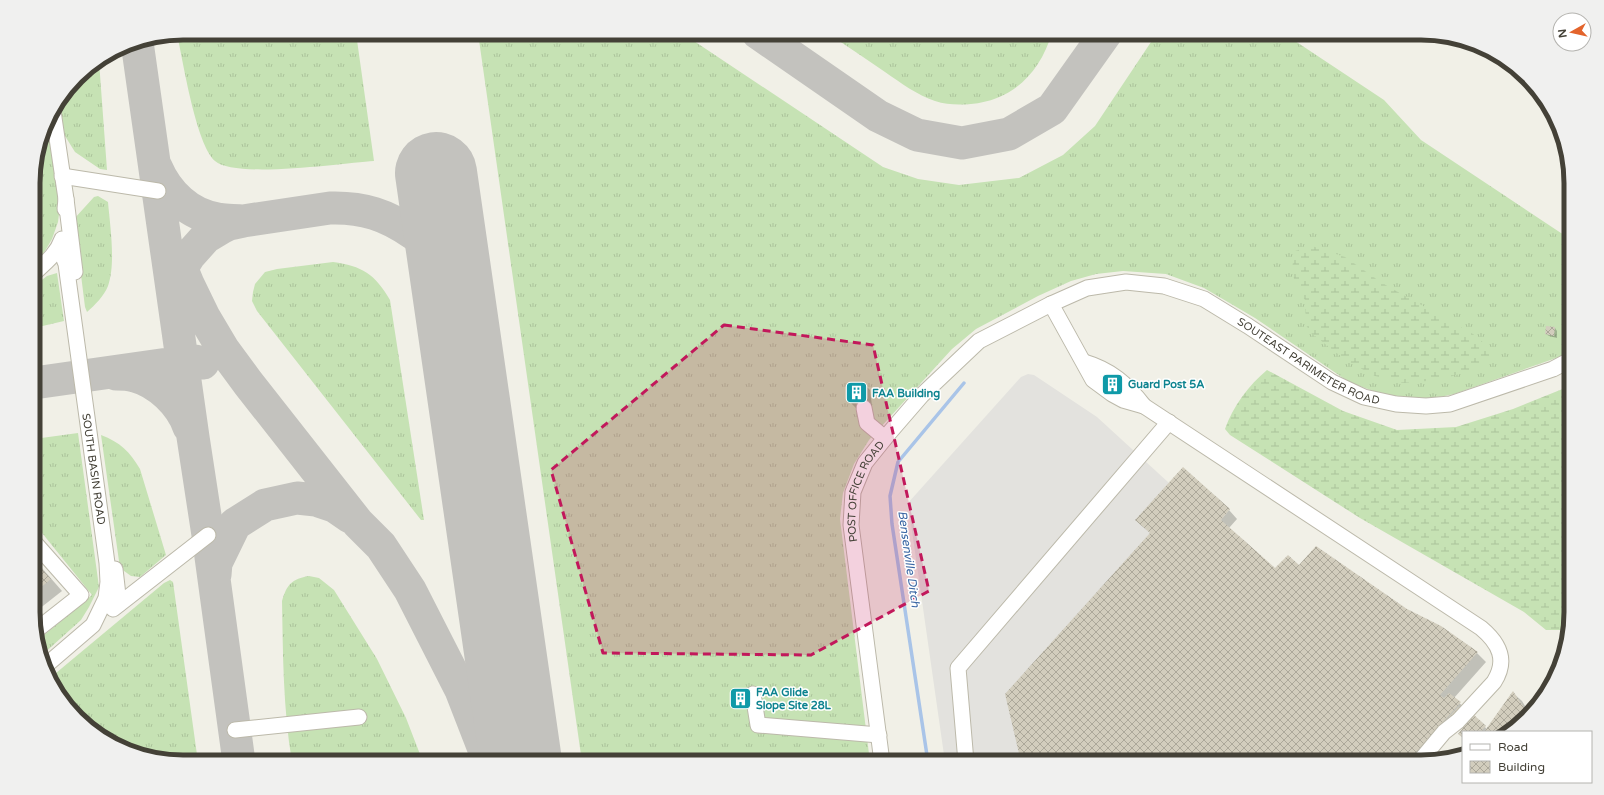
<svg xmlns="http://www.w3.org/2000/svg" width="1604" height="795" font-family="'Varela Round',sans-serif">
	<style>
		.grass { fill: url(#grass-tufts) }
		.wetland { fill: url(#wetland-marsh) }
		.parking { fill: #e3e2de }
		.water { fill: url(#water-ripples) }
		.shadow { fill: #0003 }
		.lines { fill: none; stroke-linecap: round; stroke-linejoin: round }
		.stream { stroke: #a9c4e8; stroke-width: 3.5 }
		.taxiway { stroke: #c3c2be; stroke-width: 33 }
		.runway { stroke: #c3c2be; stroke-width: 82 }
		.building { fill: url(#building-cross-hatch) }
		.minor-casing { stroke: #bcb9aa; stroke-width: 17 }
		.minor { stroke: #fff; stroke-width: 15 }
		.marked { fill: #c2185b; fill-opacity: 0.2; stroke: #c2185b; stroke-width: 3; stroke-dasharray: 8 5; stroke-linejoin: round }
		.labels { text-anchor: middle; stroke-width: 3; stroke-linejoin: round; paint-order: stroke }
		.street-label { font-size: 11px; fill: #444137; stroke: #fff }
		.culture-label { font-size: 11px; font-weight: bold; fill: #0d838f; stroke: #fff; text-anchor: start }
		.water-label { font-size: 12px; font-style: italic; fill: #3b67a4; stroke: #fff }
		.rim { fill: none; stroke: #444137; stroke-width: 5 }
	</style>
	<defs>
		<pattern id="grass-tufts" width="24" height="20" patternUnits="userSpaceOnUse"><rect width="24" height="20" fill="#c6e2b4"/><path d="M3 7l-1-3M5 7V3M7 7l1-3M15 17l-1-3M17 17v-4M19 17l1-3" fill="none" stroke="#abc39b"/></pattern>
		<pattern id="wetland-marsh" width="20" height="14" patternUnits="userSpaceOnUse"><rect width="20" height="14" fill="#c6e2b4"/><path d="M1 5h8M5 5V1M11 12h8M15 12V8" fill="none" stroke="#abc39b"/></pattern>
		<pattern id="water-ripples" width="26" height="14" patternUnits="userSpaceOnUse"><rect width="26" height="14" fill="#a9c4e8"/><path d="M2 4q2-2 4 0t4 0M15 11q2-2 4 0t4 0" fill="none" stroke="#8ba1bd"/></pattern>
		<pattern id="building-cross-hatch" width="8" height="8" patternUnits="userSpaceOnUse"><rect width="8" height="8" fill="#d2cdbd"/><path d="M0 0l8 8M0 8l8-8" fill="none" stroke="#aca89a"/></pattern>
	</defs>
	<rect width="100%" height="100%" fill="#f1f0e7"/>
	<path class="grass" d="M183,33h173l18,128c-30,2 -139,18 -159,0 -19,-17 -32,-100 -38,-127z
		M478,33h204l201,134 35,12 41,6 60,-7 44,-23 32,-29 62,-93h126l101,67 37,40 149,99v112l-8,5 -108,38 -19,4h-25l-26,-3 -35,-13 -94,-64 -51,-30 -38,-14 -43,-3 -27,3 -25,7 -33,15 -62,33 -24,20 -83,91 -15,24 -11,29 -3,26 30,243h-288z
		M827,33h225c-12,39 -38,67 -81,71 -12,1 -24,1 -36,-3 -18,-6 -34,-18 -50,-29 -19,-13 -38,-26 -58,-39z
		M99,61l8,109 -7,-1 -25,-17 -10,-16 -7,-16 -2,-13 28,-37z
		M48,117l12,89 -2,16 -6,17 -7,12 -11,14 -1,-92z
		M98,196l10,6c2,23 8,62 0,84 -4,10 -13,19 -21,26l-2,-5 -11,-88 20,-22z
		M333,262c29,4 42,12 57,38l34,220h-3l-164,-209 -5,-10 1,-9 2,-8 10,-12 12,-3z
		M57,273l7,48 -30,7v-42l13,-10z
		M78,433l21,154 -10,20 -8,13 -40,36 -4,-15 55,-46 -58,-72v-84z
		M101,435c19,7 29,17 39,34l26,86 -26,22 -9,-1 -11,-8z
		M309,576l10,2 15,12 43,69 29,59 17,44h-131c-9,-54 -9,-107 -10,-161 5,-17 10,-22 27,-25z
		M170,580l3,2 25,180h-15l-66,-15 -53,-44 -14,-25 114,-95z"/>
	<path class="wetland" d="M1312,246l33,11 37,26 91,51 18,15 -1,13 -17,8 -34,10 -36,3 -28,-7 -28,-15 -36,-28 -5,-8 -1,-25 -10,-16 -3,-16 3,-17z
		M1267,370l76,41 54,19 59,-3 57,-18 57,-23 1,226 -4,18h-21l-22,-18 -164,-94 -130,-83 -5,-6c8,-23 24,-44 42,-59z"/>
	<path class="parking" d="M1028,374l6,1 63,42 72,66 -19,50 -129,229h-76l-37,-259 113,-126z"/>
	<path class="water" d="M38,156l1,26 -6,22v-31z"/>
	<path class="shadow" d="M1555,328l2,3v7l-8,-2 -3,-2z
		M865,385l5,5 2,16 -16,2 -5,-5z
		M1229,510l8,9 -8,9 46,42 24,-4 108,44 34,17 36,26 9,9 -32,36 15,14 1,9 4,-4 13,12 26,-36 9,8 8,13 -20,18h-47v6l-4,-4 4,-5 -5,-5 -35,38h-401z
		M34,559l28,32 -28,22z
		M745,693l2,2 2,10 -8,1 -3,-2z"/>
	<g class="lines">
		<path class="stream" d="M928,762l-36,-238 -2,-28 8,-34 66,-79"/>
		<path class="taxiway" d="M758,33l120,83 39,19 45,8 47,-9 43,-25 54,-76
			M137,42l56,395 15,98 31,227
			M156,167c11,26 33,48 62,52 8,2 17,1 25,2
			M179,262l9,22 16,33 19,32 25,34 110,140 23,23 29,44 51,100 28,72
			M176,286l5,-17 8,-13 17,-19 15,-9 8,-4 14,-3 87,-13c33,-1 57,7 84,26 5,3 11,6 16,10 7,7 17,28 22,37
			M116,374c6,0 13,0 19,2 23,6 46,28 54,51
			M34,383l148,-21 13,-1 8,2
			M215,575l1,-12 19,-39 30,-19 32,-7 19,2 18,6 16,11"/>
		<path class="runway" d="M436,173l85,589"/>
	</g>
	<path class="building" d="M1546,326l9,1 -1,9 -9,-2z
		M865,384l2,16 -17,3 -3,-17z
		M1183,467l47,42 -9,11 54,48 13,-13 11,10 17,-19 91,63 34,17 37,26 -38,43 4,3 5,-5 12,9 -54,60h-386l-16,-68 145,-161 -15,-13z
		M34,560l17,19 -17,14z
		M1513,691l16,24 -19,17h-26z
		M745,692l2,11 -10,1 -1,-11z
		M1458,707l12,12 4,-4 12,11 -4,4 2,2h-21v6l-5,-4 4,-5 -13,-12z"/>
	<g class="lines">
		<defs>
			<g id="minor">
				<path d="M53,111l13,88 -1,10"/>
				<path d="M62,176l96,15"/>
				<path d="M66,199l9,73"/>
				<path d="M34,273c11,-10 23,-19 28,-34"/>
				<path d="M1051,304l42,76 19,14 11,6 21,6"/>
				<path d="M1084,362c27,8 43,22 60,44l337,222c18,15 27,32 13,54l-36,39 -14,11 -25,30"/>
				<path d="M864,408l3,15 18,15"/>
				<path d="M34,542l47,53 -47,37"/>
				<path d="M115,569l4,35"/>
				<path d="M113,609l95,-74"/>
				<path d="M44,667l49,-42 13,-27 2,-16 -1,-19 -41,-299 -7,-17"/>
				<path d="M753,694l5,31 121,10"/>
				<path d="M235,730l124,-13"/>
				<path id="s1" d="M882,762l-31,-237 2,-33 12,-29 25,-31 32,-37 57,-54 72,-37 36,-16 39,-6 38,4 40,13 44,27 84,56 32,15 32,7 30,2 24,-2 103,-35 17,-9"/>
				<path d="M966,762l-8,-94 211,-246"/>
			</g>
		</defs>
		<use href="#minor" class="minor-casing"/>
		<use href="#minor" class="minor"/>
	</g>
	<path class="marked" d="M724,325l149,20 56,246 -118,64 -208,-2 -52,-183z"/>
	<defs>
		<symbol id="building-square" viewBox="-11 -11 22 22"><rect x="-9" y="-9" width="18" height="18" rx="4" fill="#0f9aa8" stroke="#fff"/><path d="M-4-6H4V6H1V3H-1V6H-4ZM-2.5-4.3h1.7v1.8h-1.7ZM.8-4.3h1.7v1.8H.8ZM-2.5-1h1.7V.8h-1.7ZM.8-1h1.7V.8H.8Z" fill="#fff"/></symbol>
	</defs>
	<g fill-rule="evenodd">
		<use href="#building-square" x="1100" y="372" width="25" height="25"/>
		<use href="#building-square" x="844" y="380" width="25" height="25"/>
		<use href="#building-square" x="728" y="686" width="25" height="25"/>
	</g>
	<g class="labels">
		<g class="street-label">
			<text dy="4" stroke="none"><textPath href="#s1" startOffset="833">SOUTEAST PARIMETER ROAD</textPath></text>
			<text transform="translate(94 469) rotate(82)" y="4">SOUTH BASIN ROAD</text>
			<text dy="4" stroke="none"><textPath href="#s1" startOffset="276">POST OFFICE ROAD</textPath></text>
		</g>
		<g class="culture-label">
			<text x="1128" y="388">Guard Post 5A</text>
			<text x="872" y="397">FAA Building</text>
			<text x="756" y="696">FAA Glide<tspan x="756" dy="13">Slope Site 28L</tspan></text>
		</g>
		<g class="water-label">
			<text transform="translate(909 559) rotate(82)" y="4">Bensenville Ditch</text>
		</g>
	</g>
	<path d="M0 0H1604V795H0ZM183 40H1421A143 143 0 0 1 1564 183V612A143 143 0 0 1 1421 755H183A143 143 0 0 1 40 612V183A143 143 0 0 1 183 40Z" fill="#f0f0ef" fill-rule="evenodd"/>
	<path class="rim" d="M183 40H1421A143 143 0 0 1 1564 183V612A143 143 0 0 1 1421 755H183A143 143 0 0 1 40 612V183A143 143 0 0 1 183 40Z"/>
	<rect x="1462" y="731" width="130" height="52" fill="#ffffff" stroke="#b4b3af"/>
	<rect x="1470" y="744" width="20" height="6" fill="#ffffff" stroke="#b4b3af"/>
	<text x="1498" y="751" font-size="12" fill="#444137">Road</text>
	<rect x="1470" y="761" width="20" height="12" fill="url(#building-cross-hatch)" stroke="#b4b3af"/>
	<text x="1498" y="771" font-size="12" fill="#444137">Building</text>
	<g transform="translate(1572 32) rotate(262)"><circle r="19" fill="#ffffff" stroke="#b4b3af"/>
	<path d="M0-3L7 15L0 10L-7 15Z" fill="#e3642c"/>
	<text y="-6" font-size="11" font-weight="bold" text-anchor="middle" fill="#444137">N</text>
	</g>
</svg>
